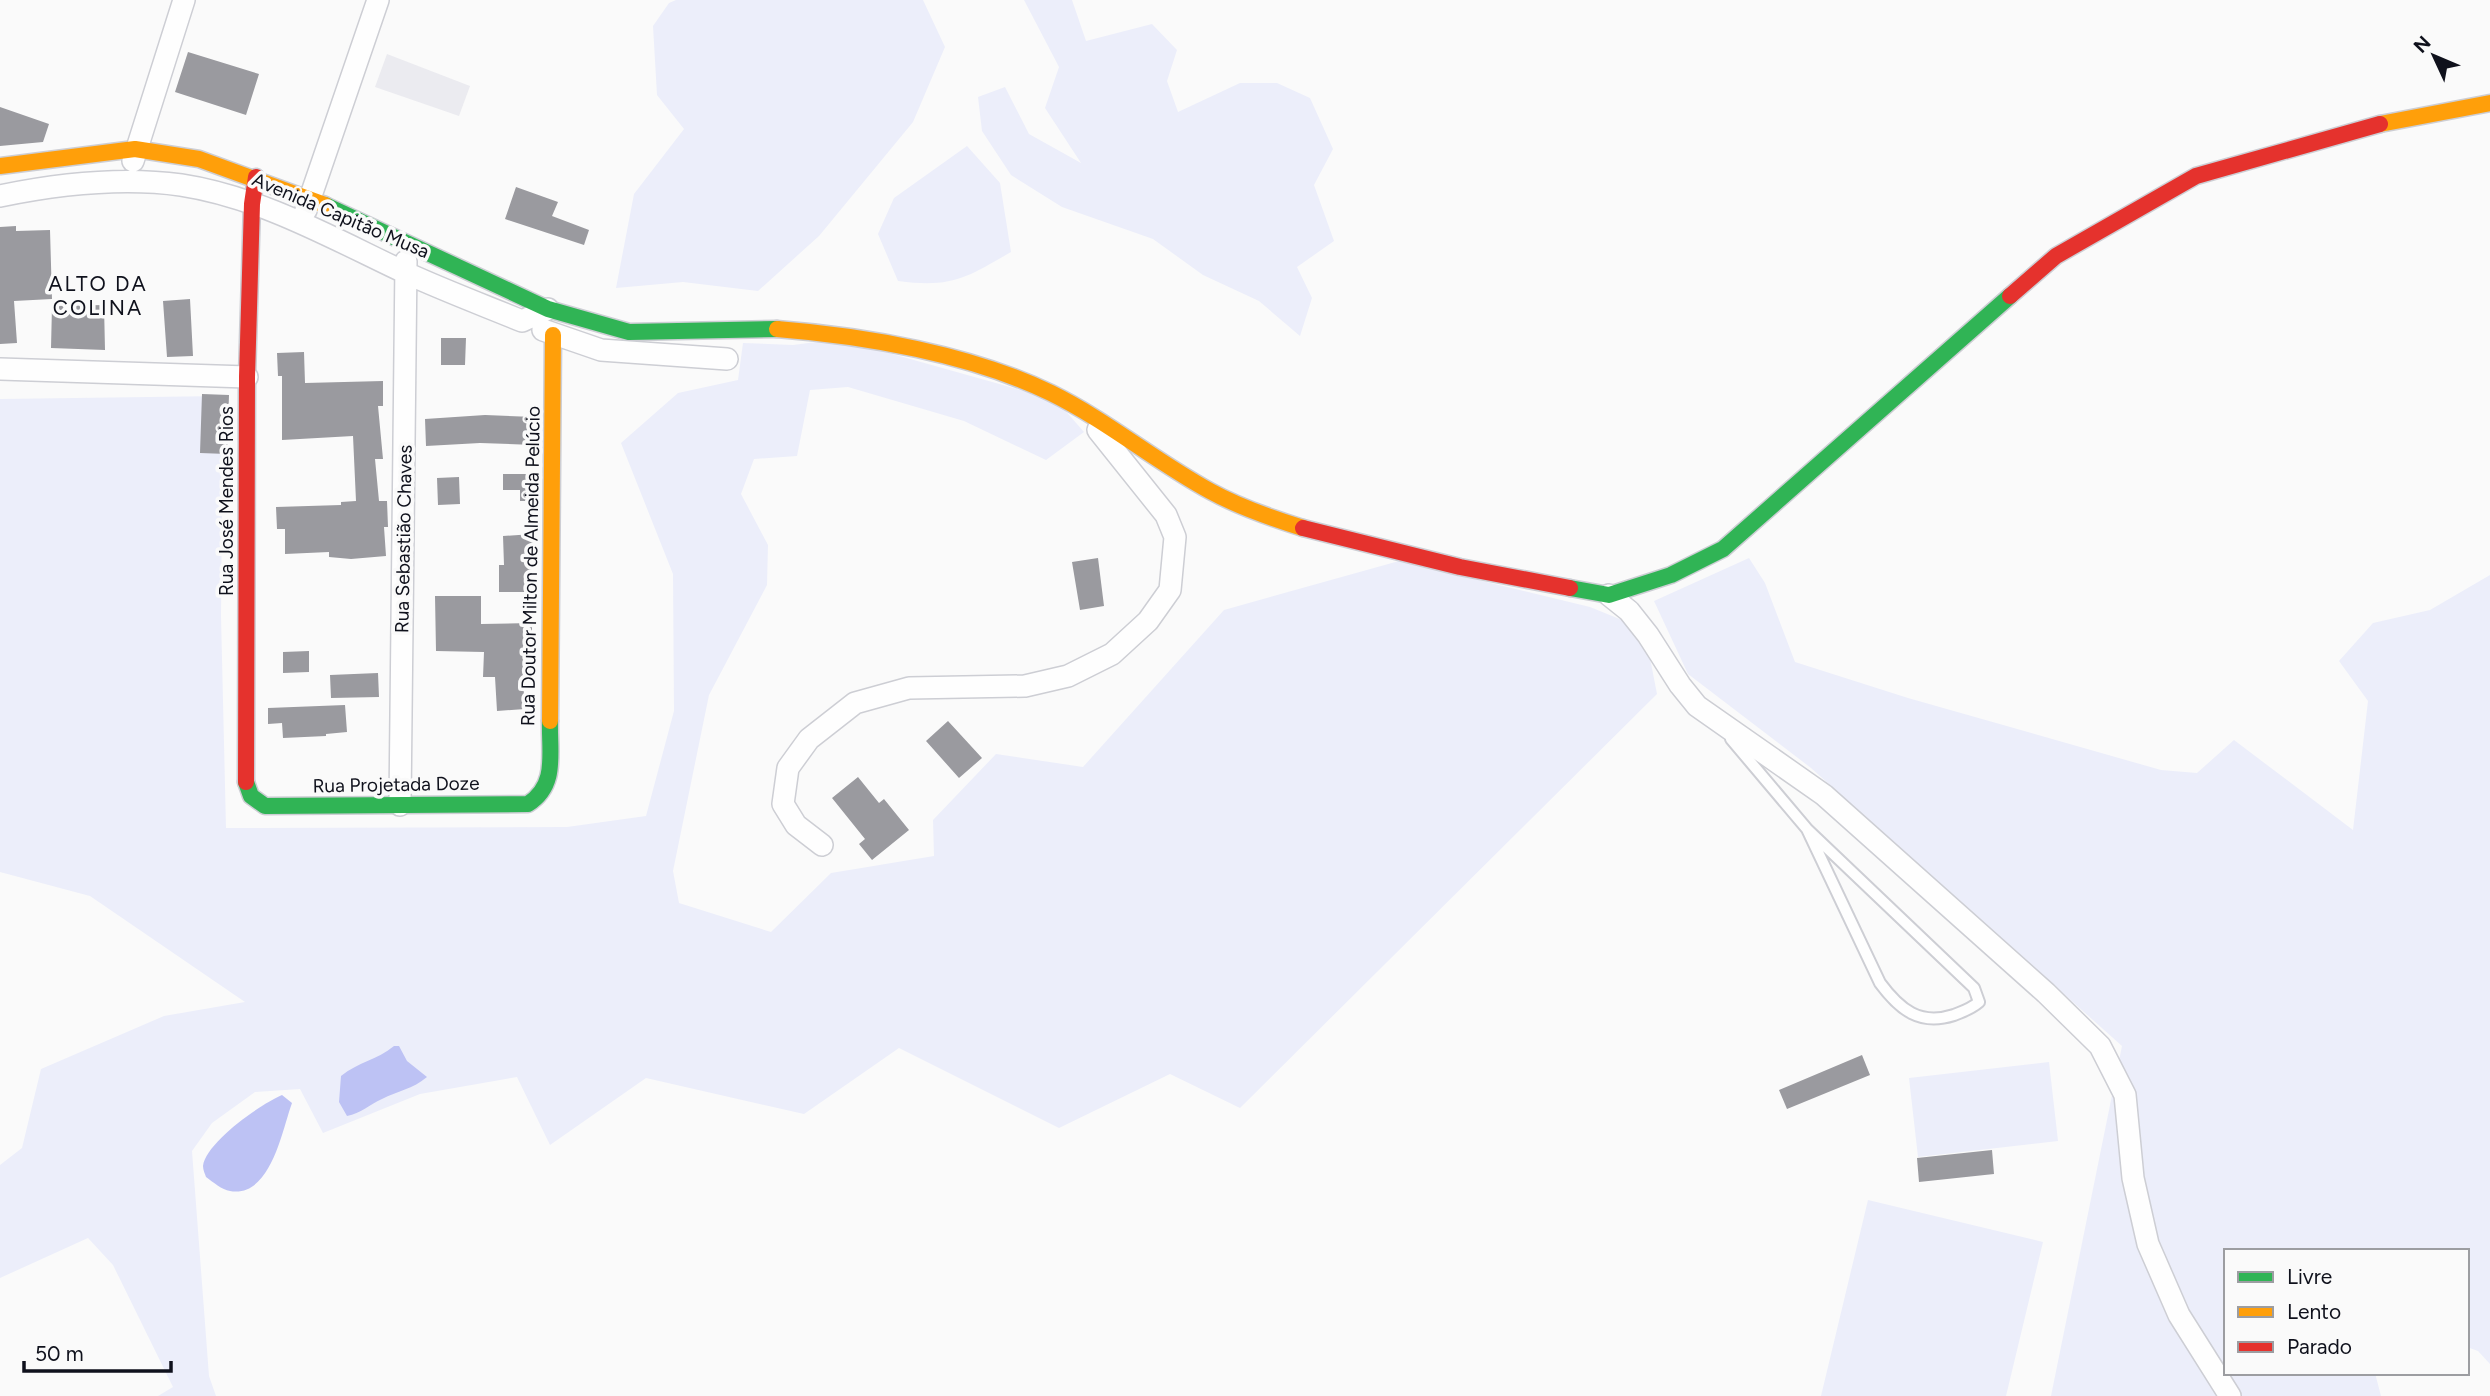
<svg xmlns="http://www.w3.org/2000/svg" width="2490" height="1396" font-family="Figtree,sans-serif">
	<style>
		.built { fill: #ebebf0 }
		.green { fill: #eceefa }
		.water { fill: #bdc2f4 }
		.building { fill: #9a9a9f }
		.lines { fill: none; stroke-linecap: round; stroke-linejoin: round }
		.lane-casing { stroke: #cdced4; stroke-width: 14 }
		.street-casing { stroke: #cdced4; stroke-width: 24 }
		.fast-casing { stroke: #cdced4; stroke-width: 19 }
		.slow-casing { stroke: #cdced4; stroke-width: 19 }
		.jam-casing { stroke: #cdced4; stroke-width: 19 }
		.lane { stroke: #fefefe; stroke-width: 10 }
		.street { stroke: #fefefe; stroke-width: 21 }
		.fast { stroke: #30b455; stroke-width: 16 }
		.slow { stroke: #ff9f0a; stroke-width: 16 }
		.jam { stroke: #e5322d; stroke-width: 16 }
		.labels { text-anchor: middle; stroke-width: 7; stroke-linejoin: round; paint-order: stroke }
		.street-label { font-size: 19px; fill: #0f111c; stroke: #fafafa }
		.neighbourhood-label { font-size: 21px; letter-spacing: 2px; fill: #0f111c; stroke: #fafafa }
	</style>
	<rect width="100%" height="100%" fill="#fafafa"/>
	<path class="built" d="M387,54l83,32 -11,30 -84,-29z"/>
	<path class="green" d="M676,0h247l22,47 -32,75 -94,114 -61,55 -75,-9 -67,6 18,-94 50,-65 -27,-34 -4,-69 16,-23z
		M1024,0h48l14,41 66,-17 25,26 -10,31 11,31 62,-29h37l33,15 23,51 -19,36 20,56 -37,26 15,31 -12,38 -41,-35 -56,-26 -50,-36 -91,-32 -51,-32 -29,-44 -4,-34 27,-10 24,47 52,29 -36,-55 14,-41z
		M967,146l33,37 11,69c-45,26 -59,36 -113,29l-20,-47 16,-36z
		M839,339l217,61 28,32 -38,28 -82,-39 -116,-34 -38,3 -13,66 -43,3 -13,35 27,51 -1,40 -58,110 -36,176 6,32 92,29 60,-59 103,-17 -1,-36 63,-66 87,13 141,-157 175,-49 191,46 32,13 14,15 14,23 7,36 -417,414 -70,-34 -111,54 -160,-80 -95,66 -158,-36 -96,67 -33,-68 -97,17 -97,39 -23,-44 -45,3 -43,31 -20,28 17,225 7,20h-58l15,-9 -60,-122 -25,-27 -88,40v-113l22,-17 19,-79 123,-53 81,-14 -155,-106 -90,-24v-473l223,-3 -2,220 5,212 341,-1 79,-11 28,-105 -1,-137 -52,-131 57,-50 60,-13 5,-37 50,2z
		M1749,558l16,25 30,79 113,36 253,72 36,3 37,-33 119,90 15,-129 -29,-40 34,-38 57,-13 60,-35v789l-12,-13 -11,-4v-96h-241v122h149l6,23h-330l71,-350 -311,-278 -123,-94 -34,-73z
		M2049,1062l9,79 -140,16 -9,-79z
		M1868,1200l175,42 -37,154h-185z"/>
	<path class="water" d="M394,1046h5l8,15 20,16c-14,12 -30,14 -45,22 -13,6 -21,14 -35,17l-8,-14 2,-26c17,-14 36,-16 53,-30z
		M282,1095l10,8c-10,27 -21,95 -62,88 -8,-1 -17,-9 -24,-14 -1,-3 -3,-7 -3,-11 3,-24 58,-62 79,-71z"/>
	<path class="building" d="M188,52l71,22 -13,41 -71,-23z
		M0,107l49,17 -6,18 -43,4z
		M516,187l42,15 -6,14 37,14 -5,15 -79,-26z
		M16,226v5l34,-1 2,69 -38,2 3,42 -17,1v-117z
		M190,299l3,57 -26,1 -4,-56z
		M104,305l1,45 -54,-2 1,-42z
		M441,338h25l-1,27h-24z
		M304,352l1,31 78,-2v25h-5l5,53h-8l4,42h8l1,26h-4l2,29 -35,3 -22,-2v-5l-44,2v-25h-8l-1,-22 65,-2v-3l15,-1 -3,-65 -71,4v-64h-4l-1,-23z
		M202,394l27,1 -2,59 -27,-1z
		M485,415l49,2v28l-54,-2 -54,3 -1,-27z
		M503,474h30v27h-13v-11h-17z
		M459,477l1,27 -22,1 -1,-27z
		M533,534l-1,58h-33v-27h5l-1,-29z
		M1098,558l6,48 -24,4 -8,-48z
		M435,596h46v28l51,-1v58h-9l2,28 -28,2 -2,-34h-12l1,-25 -48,-1z
		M309,651v21l-26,1v-21z
		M378,673l1,24 -48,1 -1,-23z
		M345,705l2,27 -21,2v2l-43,2 -1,-15 -14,1v-16z
		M948,721l34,37 -23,20 -33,-37z
		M858,777l21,26 5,-4 25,31 -37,30 -13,-16 6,-5 -33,-41z
		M1862,1055l8,20 -83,34 -8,-19z
		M1992,1150l2,24 -75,8 -2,-24z"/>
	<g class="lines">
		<defs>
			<path id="lane" d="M1731,739l76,90 167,159 5,14c-8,7 -15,9 -25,13 -34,11 -54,-5 -74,-32l-73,-154"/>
			<path id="street" d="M133,161l51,-161
				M0,196c58,-12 122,-19 181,-11 79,12 151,53 223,87 39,18 79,33 118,49l26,-12
				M306,210l72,-210
				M543,330l58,20 126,9
				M0,369l247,8
				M1609,595l20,16 19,24 32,50 17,21 127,89 222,198 54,53 25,49 8,83 15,66 31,71 51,81
				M400,805l6,-544
				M822,845l-26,-20 -13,-21 5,-36 21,-29 46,-36 54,-15 116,-2 43,-10 44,-22 36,-33 22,-31 5,-53 -9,-22 -68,-85"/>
			<path id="fast" d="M325,205l223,104 81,23 148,-3
				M1570,588l39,7 62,-20 52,-26 287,-253
				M246,782l5,14 14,10 263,-2c30,-19 21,-51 22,-83"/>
			<path id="slow" d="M2380,124l110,-21
				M0,166l135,-17 64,10 126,46
				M777,329c89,7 193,25 274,64 55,27 104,68 159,98 29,16 61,27 93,37
				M550,721l3,-386"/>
			<path id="jam" d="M2010,296l46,-40 140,-80 184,-52
				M1303,528l157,39 110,21
				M246,782l1,-405 5,-173 4,-27"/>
		</defs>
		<use href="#lane" class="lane-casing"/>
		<use href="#street" class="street-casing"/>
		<use href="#fast" class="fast-casing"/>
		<use href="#slow" class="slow-casing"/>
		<use href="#jam" class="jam-casing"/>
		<use href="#lane" class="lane"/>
		<use href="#street" class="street"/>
		<use href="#fast" class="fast"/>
		<use href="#slow" class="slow"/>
		<use href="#jam" class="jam"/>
	</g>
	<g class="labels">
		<g class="street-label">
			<text transform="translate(341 215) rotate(23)" y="7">Avenida Capitão Musa</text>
			<text transform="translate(226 501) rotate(-90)" y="7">Rua José Mendes Rios</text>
			<text transform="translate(403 539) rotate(-89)" y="7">Rua Sebastião Chaves</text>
			<text transform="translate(530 566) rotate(-89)" y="7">Rua Doutor Milton de Almeida Pelúcio</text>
			<text transform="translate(396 784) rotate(-1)" y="7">Rua Projetada Doze</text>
		</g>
		<g class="neighbourhood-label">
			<text x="98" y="291">ALTO DA<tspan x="98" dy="24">COLINA</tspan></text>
		</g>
	</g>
	<rect x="2224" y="1249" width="245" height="126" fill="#fafafa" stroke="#9c9da1" stroke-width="2"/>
	<rect x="2238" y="1272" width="35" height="10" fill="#30b455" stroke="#9c9da1" stroke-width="2"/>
	<text x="2287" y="1284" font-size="21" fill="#0f111c">Livre</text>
	<rect x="2238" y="1307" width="35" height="10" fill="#ff9f0a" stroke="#9c9da1" stroke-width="2"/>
	<text x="2287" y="1319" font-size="21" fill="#0f111c">Lento</text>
	<rect x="2238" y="1342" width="35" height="10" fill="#e5322d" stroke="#9c9da1" stroke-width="2"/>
	<text x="2287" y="1354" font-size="21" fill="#0f111c">Parado</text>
	<g transform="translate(2434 56) rotate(314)" stroke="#fafafa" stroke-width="5" paint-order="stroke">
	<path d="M0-5L12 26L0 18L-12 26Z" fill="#0f111c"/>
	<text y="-10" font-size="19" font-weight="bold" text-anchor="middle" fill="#0f111c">N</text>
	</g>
	<path d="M24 1361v10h147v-10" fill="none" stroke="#0f111c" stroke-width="3.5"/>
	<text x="35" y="1361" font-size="21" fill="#0f111c" stroke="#fafafa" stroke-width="5" paint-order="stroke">50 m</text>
</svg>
